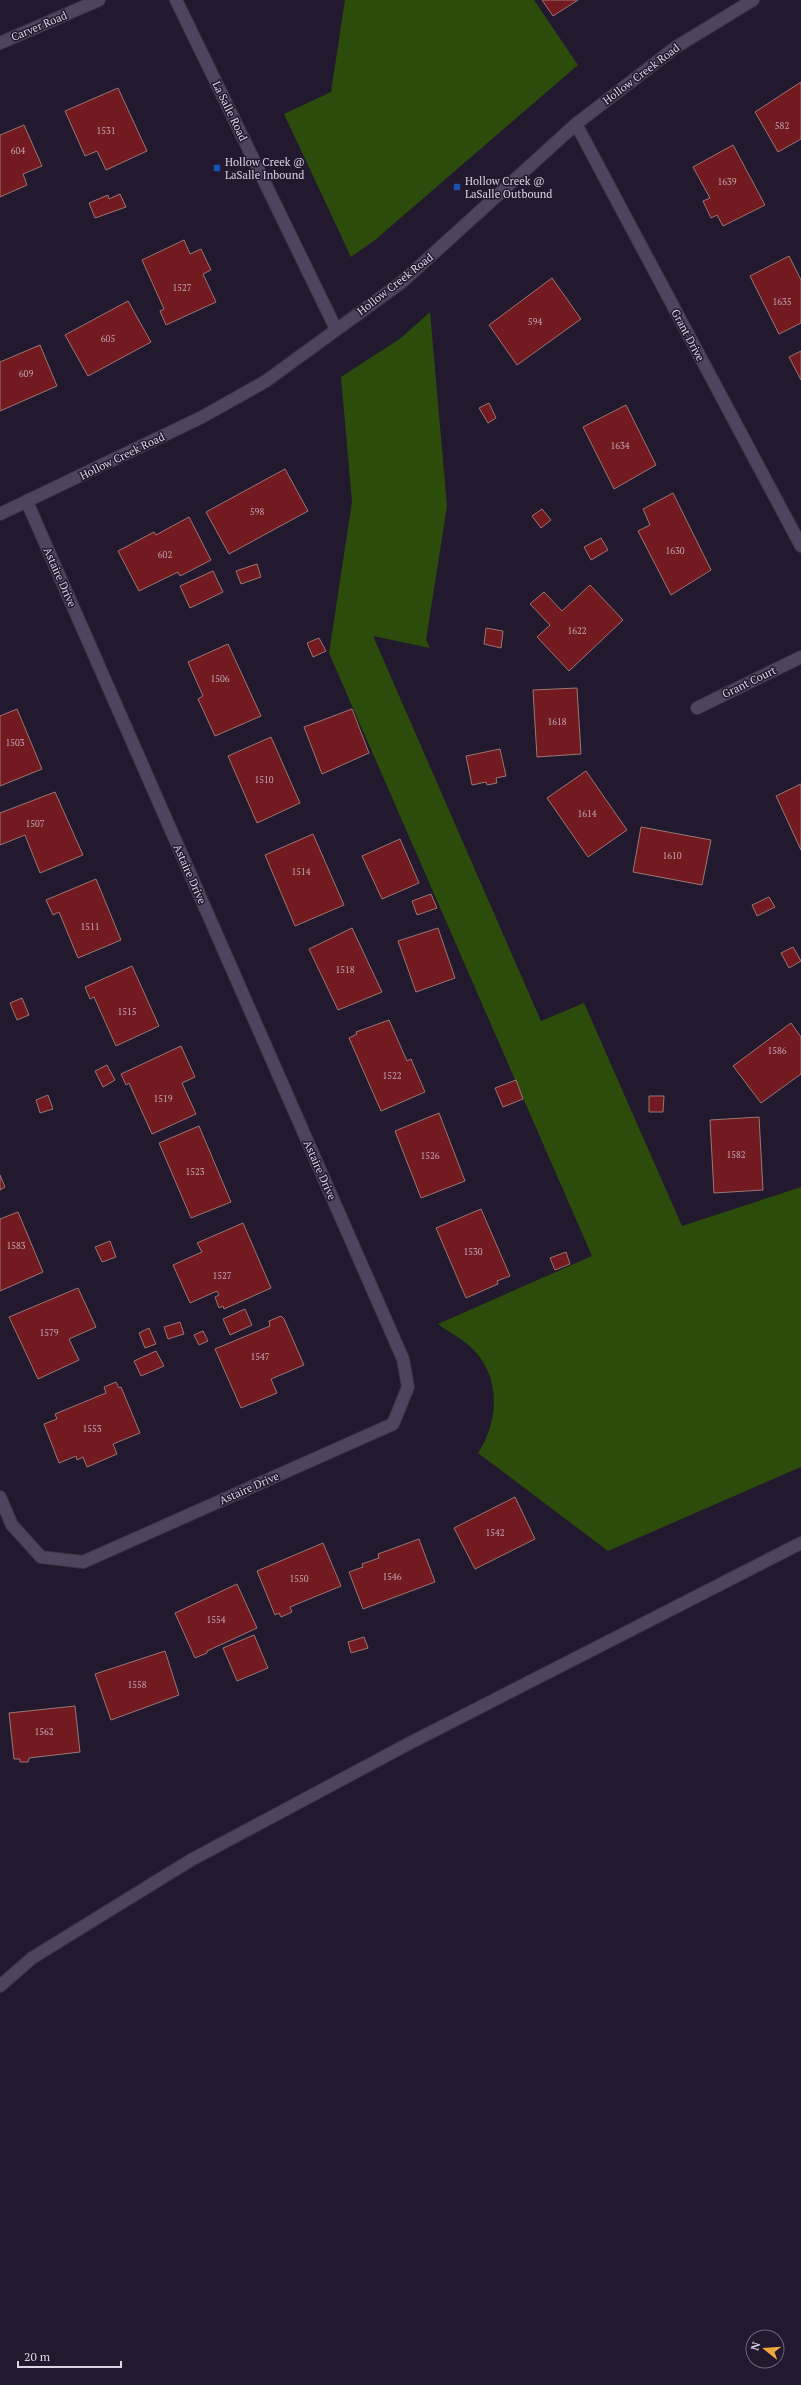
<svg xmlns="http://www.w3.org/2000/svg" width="801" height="2385" font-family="'PT Serif',serif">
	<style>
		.forest { fill: #2b4c0b }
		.building { fill: #721a1f; stroke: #997775 }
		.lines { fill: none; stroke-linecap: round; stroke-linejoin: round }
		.lane-casing { stroke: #393243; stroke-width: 14 }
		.street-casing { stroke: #393243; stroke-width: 14 }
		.lane { stroke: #4e445d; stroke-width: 12 }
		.street { stroke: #4e445d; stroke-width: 12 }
		.transit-dot { fill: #1a4fb4; stroke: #22192f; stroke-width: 1.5 }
		.labels { text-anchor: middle; stroke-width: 3; stroke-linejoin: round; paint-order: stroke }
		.number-label { font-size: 9px; fill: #c1a6b3 }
		.street-label { font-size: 11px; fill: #dbd5e4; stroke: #22192f }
		.poi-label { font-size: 11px; fill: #dbd5e4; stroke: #22192f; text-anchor: start }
	</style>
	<rect width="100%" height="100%" fill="#22192f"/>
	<path class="forest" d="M345,0h189l44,65 -203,175 -24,17 -67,-143 47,-22z
		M430,312l17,194 -21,134 4,8 -57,-12 168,385 43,-18 98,223 119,-39v280l-193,84 -130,-98c23,-36 23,-82 -12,-110 -9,-7 -19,-12 -28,-19l154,-68 -263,-603 23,-151 -11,-125 60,-39z"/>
	<path class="building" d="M542,0h36l-25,16z
		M801,82v57l-23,13 -23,-40z
		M118,88l29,63 -41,19 -9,-19 -12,5 -20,-45z
		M24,125l18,41 -19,8 4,11 -27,12v-62z
		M733,145l32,60 -42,21 -6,-11 -6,3 -8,-17 7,-3 -17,-31z
		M120,194l6,13 -31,11 -6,-15 19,-8 1,4z
		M184,240l6,14 11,-5 10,21 -8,4 13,28 -50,23 -6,-14 4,-2 -22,-49z
		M789,256l12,24v43l-22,11 -29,-58z
		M552,278l29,41 -64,46 -28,-40z
		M128,301l23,41 -63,34 -23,-41z
		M40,345l17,41 -57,25v-49z
		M801,351v29l-12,-23z
		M489,403l7,15 -8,5 -9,-15z
		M626,405l30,60 -42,24 -31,-62z
		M285,469l23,42 -79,43 -23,-42z
		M673,493l38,77 -40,25 -33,-64 12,-6 -7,-16z
		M542,509l9,11 -10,8 -9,-12z
		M189,517l22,43 -31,16 -2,-4 -39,19 -21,-40 36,-19 2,3z
		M601,538l7,12 -17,10 -7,-13z
		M257,564l4,13 -20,7 -5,-13z
		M213,571l10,21 -33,16 -10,-22z
		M590,585l33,35 -54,51 -32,-34 13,-12 -20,-21 14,-12 18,19z
		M486,628l17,3 -2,17 -17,-4z
		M319,638l7,13 -13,6 -6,-14z
		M228,644l33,72 -46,20 -17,-37 5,-3 -15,-34z
		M577,688l4,66 -44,3 -4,-67z
		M17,709l25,60 -42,17v-70z
		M352,709l17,44 -47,21 -18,-47z
		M271,737l29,66 -43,20 -29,-67z
		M500,749l6,27 -10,2 1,5 -10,2 -1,-3 -14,3 -6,-29z
		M586,771l41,59 -39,27 -41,-59z
		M801,784v66l-25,-54z
		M55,792l28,63 -43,18 -15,-38 -25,10v-32z
		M641,827l70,13 -9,45 -69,-13z
		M313,834l31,71 -49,21 -30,-71z
		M400,839l19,44 -37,16 -20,-43z
		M96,879l25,61 -43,18 -19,-46 -6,3 -7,-15z
		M431,894l6,14 -20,7 -5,-14z
		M769,897l6,10 -18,9 -5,-11z
		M352,928l30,64 -44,18 -29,-61z
		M438,928l17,50 -39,14 -18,-51z
		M793,947l8,14 -12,7 -8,-15z
		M132,966l27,60 -43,20 -22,-49 -4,2 -5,-12z
		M22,998l7,17 -12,5 -7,-17z
		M389,1020l18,41 4,-2 14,33 -44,19 -32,-73 8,-4 -1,-2z
		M791,1023l10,14v37l-40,29 -28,-37z
		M181,1046l14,31 -13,6 14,31 -44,20 -23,-51 -3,2 -5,-11z
		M107,1065l8,15 -12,7 -8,-16z
		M516,1080l7,19 -20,8 -8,-19z
		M48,1095l5,14 -13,4 -4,-13z
		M649,1096h15l-1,16h-14z
		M439,1113l26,68 -44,17 -26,-67z
		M759,1117l4,73 -49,3 -4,-73z
		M199,1126l32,76 -40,16 -32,-75z
		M0,1175l5,12 -5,3z
		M481,1209l29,67 -13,5 1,3 -32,14 -30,-70z
		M18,1212l25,60 -43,19v-72z
		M243,1223l28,65 -47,21 -1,-3 -4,2 -4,-11 4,-2 -2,-4 -27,12 -17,-38 29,-13 -5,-9z
		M110,1241l6,16 -14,5 -7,-15z
		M566,1252l4,12 -15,6 -5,-12z
		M78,1288l18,39 -27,12 10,21 -41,19 -29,-62z
		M245,1309l7,16 -22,10 -7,-16z
		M281,1316l3,3 20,46 -33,14 6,14 -36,15 -26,-59 55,-23 -1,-5z
		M180,1322l4,12 -16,5 -4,-12z
		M149,1328l7,16 -11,4 -6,-15z
		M203,1331l5,10 -9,4 -5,-10z
		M156,1351l8,15 -23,10 -7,-15z
		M116,1382l3,6 2,-1 19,46 -27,11 4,10 -30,13 -4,-10 -6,3 -1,-4 -17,7 -15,-39 13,-5 -2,-5 51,-21 -2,-6z
		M515,1497l20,42 -60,30 -21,-41z
		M419,1539l16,43 -72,27 -14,-37 14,-5 -1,-3 17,-6 -1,-4z
		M323,1543l18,43 -51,21 2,5 -11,5 -2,-4 -4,2 -18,-44z
		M237,1584l20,44 -50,23v2l-12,5 -20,-45z
		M254,1635l14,33 -31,13 -14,-33z
		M364,1637l4,11 -17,5 -3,-11z
		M165,1651l14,44 -68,25 -16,-46z
		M75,1706l5,46 -51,6 -1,4h-8v-3h-6l-5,-46z"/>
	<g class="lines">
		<defs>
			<path id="lane" d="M0,1986l32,-28 159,-98 217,-116 393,-201"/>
			<path id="street" d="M176,0l160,329
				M0,43l99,-43
				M576,124l225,422
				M0,514l202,-97 64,-36 136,-99 174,-158 100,-77 77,-47
				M697,708l104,-51
				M0,1497l12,28 29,32 42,5 310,-138 15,-37 -5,-28 -376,-857"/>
		</defs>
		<use href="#lane" class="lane-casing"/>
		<use href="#street" class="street-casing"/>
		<use href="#lane" class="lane"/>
		<use href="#street" class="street"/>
	</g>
	<g class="transit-dot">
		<rect x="213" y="164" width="8" height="8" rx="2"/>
		<rect x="453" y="183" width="8" height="8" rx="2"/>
	</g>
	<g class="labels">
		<g class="number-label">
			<text x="782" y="129">582</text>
			<text x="106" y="134">1531</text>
			<text x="18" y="154">604</text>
			<text x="727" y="185">1639</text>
			<text x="182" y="291">1527</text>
			<text x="782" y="305">1635</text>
			<text x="535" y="325">594</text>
			<text x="108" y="342">605</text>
			<text x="26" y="377">609</text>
			<text x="620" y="449">1634</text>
			<text x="257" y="515">598</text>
			<text x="675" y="554">1630</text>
			<text x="165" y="558">602</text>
			<text x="577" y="634">1622</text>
			<text x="220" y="682">1506</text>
			<text x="557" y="725">1618</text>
			<text x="15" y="746">1503</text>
			<text x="264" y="783">1510</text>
			<text x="587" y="817">1614</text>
			<text x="35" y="827">1507</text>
			<text x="672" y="859">1610</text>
			<text x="301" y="875">1514</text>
			<text x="90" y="930">1511</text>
			<text x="345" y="973">1518</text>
			<text x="127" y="1015">1515</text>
			<text x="777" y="1054">1586</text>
			<text x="392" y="1079">1522</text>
			<text x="163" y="1102">1519</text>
			<text x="736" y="1158">1582</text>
			<text x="430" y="1159">1526</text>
			<text x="195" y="1175">1523</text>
			<text x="16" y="1249">1583</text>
			<text x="473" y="1255">1530</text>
			<text x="222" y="1279">1527</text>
			<text x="49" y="1336">1579</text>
			<text x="260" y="1360">1547</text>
			<text x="92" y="1432">1553</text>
			<text x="495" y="1536">1542</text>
			<text x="392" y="1580">1546</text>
			<text x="299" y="1582">1550</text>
			<text x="216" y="1623">1554</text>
			<text x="137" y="1688">1558</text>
			<text x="44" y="1735">1562</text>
		</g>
		<g class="street-label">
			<text transform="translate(39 26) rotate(-23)" y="4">Carver Road</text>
			<text transform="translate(641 74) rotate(-37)" y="4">Hollow Creek Road</text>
			<text transform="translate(230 111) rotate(64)" y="4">La Salle Road</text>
			<text transform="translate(395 284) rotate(-38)" y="4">Hollow Creek Road</text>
			<text transform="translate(688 335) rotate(62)" y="4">Grant Drive</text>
			<text transform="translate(122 456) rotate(-26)" y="4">Hollow Creek Road</text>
			<text transform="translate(60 577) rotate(66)" y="4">Astaire Drive</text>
			<text transform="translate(749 682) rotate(-26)" y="4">Grant Court</text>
			<text transform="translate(190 874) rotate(66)" y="4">Astaire Drive</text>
			<text transform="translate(320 1170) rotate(66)" y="4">Astaire Drive</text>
			<text transform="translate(249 1488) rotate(-24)" y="4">Astaire Drive</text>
		</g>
		<g class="poi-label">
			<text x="225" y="166">Hollow Creek @<tspan x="225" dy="13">LaSalle Inbound</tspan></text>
			<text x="465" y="185">Hollow Creek @<tspan x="465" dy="13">LaSalle Outbound</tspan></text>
		</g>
	</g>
	<g transform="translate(765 2349) rotate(287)"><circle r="19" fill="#22192f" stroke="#6c6477"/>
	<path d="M0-3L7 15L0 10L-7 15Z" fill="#eea83c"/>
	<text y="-6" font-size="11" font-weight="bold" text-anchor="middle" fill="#dbd5e4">N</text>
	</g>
	<path d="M18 2361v6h103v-6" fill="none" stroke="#dbd5e4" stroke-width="2"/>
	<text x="24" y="2361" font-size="12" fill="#dbd5e4" stroke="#22192f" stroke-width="3" paint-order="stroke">20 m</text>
</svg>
